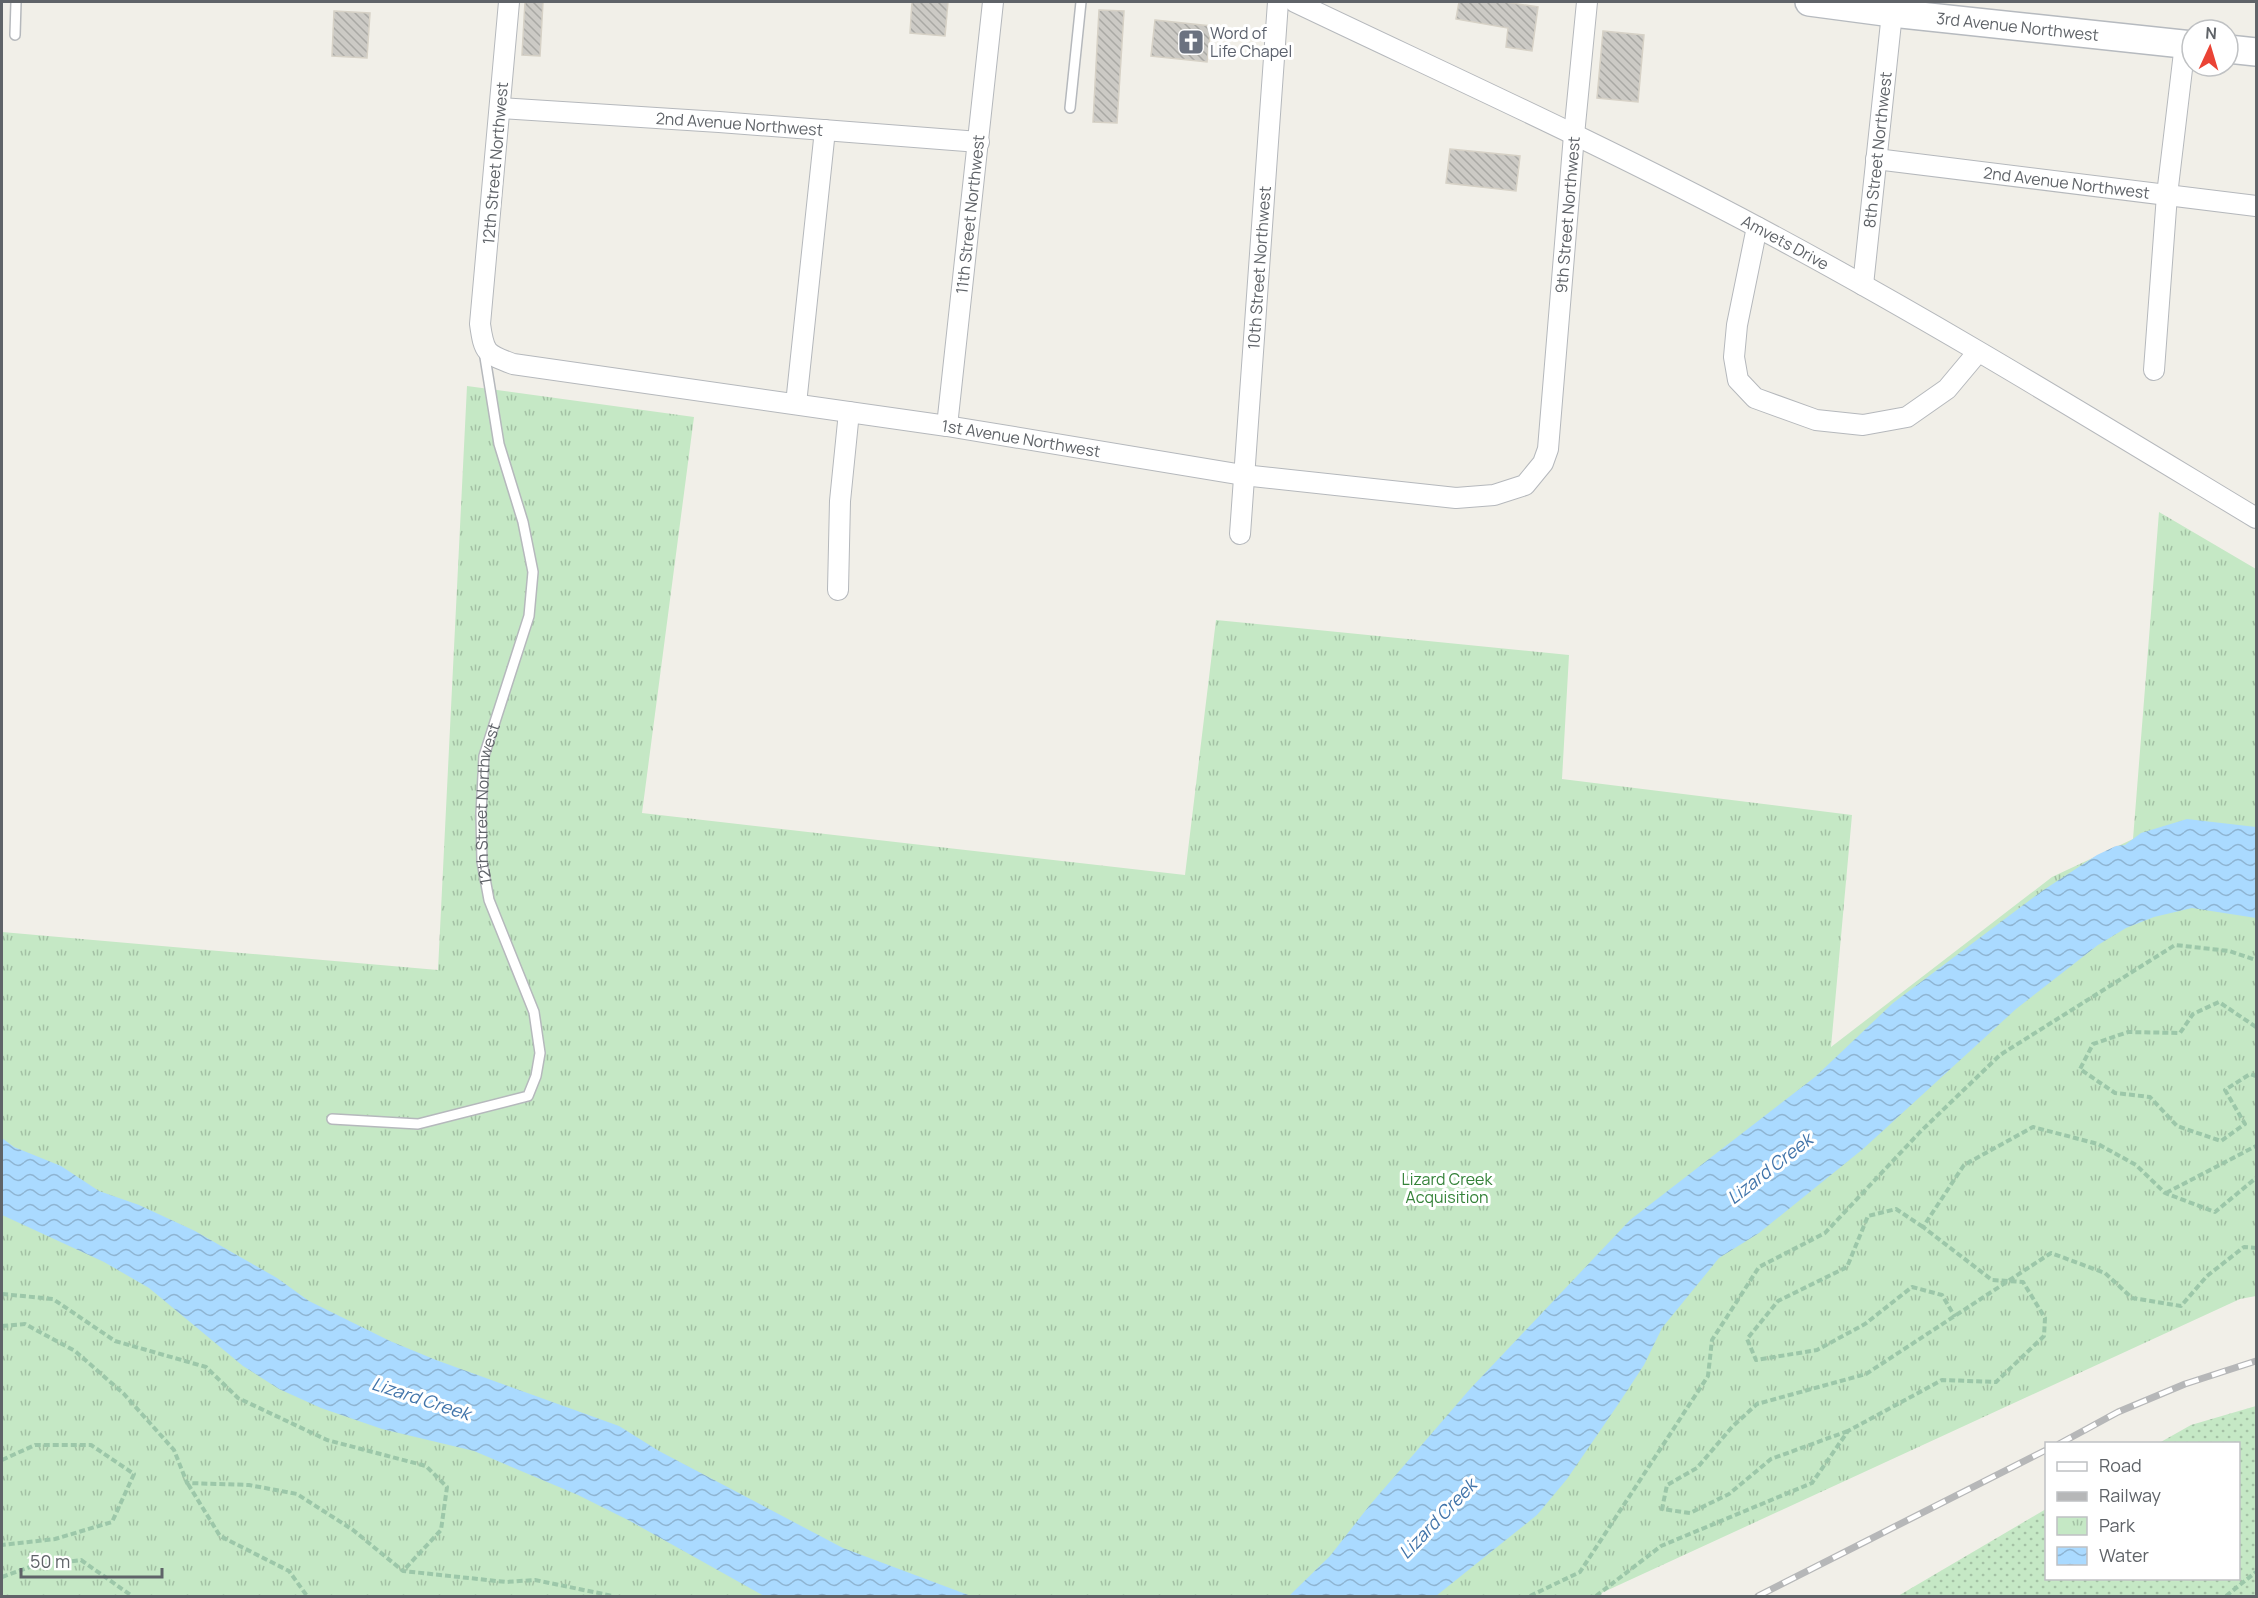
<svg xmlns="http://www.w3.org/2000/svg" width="2258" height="1598" font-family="Manrope,sans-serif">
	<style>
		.grass { fill: url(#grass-dots) }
		.park { fill: url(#park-tufts) }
		.water { fill: url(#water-waves) }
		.building { fill: url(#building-back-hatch); stroke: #d6d1c6; stroke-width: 1.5 }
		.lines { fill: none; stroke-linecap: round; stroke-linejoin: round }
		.lane-casing { stroke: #b5b8bc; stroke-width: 12 }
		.street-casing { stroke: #b5b8bc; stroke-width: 22 }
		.secondary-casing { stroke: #b6babf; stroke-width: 30 }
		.path { stroke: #9cc7a9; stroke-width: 4; stroke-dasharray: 6 3; stroke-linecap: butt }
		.lane { stroke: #fff; stroke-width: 9 }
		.street { stroke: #fff; stroke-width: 20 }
		.secondary { stroke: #fff; stroke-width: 27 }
		.rail-casing { stroke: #b6b7b8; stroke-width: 7 }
		.rail { stroke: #fff; stroke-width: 4.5; stroke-dasharray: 14; stroke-linecap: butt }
		.labels { text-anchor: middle; stroke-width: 6; stroke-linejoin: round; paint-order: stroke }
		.street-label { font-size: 16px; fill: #5f6368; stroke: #fff }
		.worship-label { font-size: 16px; fill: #5b616d; stroke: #fff; text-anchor: start }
		.park-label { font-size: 16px; fill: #348238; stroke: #fff }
		.water-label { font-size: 18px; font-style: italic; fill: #4174aa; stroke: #fff }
	</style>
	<defs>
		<pattern id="grass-dots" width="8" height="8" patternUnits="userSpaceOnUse" patternTransform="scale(1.5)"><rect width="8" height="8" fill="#c5e8c5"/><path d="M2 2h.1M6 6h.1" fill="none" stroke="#a3c0a4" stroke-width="1.8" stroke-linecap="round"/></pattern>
		<pattern id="park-tufts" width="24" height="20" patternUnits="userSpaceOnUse" patternTransform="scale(1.5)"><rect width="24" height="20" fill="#c5e8c5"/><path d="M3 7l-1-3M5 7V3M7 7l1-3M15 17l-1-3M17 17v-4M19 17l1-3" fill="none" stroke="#a3c0a4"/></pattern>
		<pattern id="water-waves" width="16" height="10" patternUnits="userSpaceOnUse" patternTransform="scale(1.5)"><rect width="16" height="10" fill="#aadaff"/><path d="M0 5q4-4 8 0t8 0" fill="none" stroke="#8eb4d2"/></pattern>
		<pattern id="building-back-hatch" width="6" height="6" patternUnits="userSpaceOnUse" patternTransform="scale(1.5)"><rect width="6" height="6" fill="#cccac5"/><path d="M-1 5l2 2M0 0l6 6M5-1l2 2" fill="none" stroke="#a9a8a4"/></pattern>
	</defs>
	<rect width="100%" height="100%" fill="#f1efe8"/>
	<path class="grass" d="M2256,1406v190h-358l148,-87v69h192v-134l-79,-1 32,-18z"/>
	<path class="park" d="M467,386l227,31 -52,396 543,62 31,-255 353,35 -7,124 290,36 -21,232 221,-170 81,-38 26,-327 97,57v727l-16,3 -645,297h-1593v-664l436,38z"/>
	<path class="water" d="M2187,819l69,8v91l-64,-10 -38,9 -28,11 -28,17 -82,64 -153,140 -104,84 -40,25 -57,70 -18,37 -27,41 -50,73 -30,36 -101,81h-147l41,-40 39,-50 101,-117 160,-169 185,-143 78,-74 149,-112 55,-36 19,-9 9,-1 16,-12z
		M2,1138l12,9 47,19 38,25 40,14 56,26 82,47 32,23 81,40 46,19 183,66 40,25 184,97 128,48h-207l-134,-75 -52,-26 -104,-44 -92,-22 -61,-21 -42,-19 -36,-23 -94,-78 -45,-26 -102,-47z"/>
	<path class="building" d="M525,2h18l-3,54 -18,-1z
		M912,2h36l-3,34 -35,-3z
		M1459,2h46l33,5 -6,44 -26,-4 2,-19 -52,-9z
		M1099,10l25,1 -7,112 -24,-1z
		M334,11l36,2 -3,45 -35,-2z
		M1155,20l56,6 -4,36 -56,-6z
		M1603,31l41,4 -6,67 -41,-4z
		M1450,149l70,7 -4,35 -70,-8z"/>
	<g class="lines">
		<defs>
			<g id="lane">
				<path d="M15,35l1,-33"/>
				<path d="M1070,108l11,-106"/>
				<path id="s1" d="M332,1119l86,5 110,-28 8,-20 4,-23 -6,-41 -45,-112 -7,-38 -1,-49 3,-57 45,-140 4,-44 -10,-50 -24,-78 -15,-93"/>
			</g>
			<g id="street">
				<path id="s2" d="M509,2l-29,322c4,29 6,30 33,40l434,62 296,49 213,23 38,-3 31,-10 18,-22 5,-14 26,-314 13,-133"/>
				<path id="s3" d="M1295,2c155,74 312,145 464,226 169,90 333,191 497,290"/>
				<path id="s4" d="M500,108l219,14 260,20"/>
				<path id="s5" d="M1876,159l380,47"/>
				<path d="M1757,227l-20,98 -3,32 4,23 17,18 61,22 47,5 44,-8 40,-28 31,-37"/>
				<path id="s6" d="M1863,285l29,-272"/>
				<path d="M2154,370l13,-175 18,-151"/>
				<path d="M796,404l29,-274"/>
				<path id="s7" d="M947,426l46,-424"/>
				<path id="s8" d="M1240,534l38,-532"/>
				<path d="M838,590l2,-89 9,-89"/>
			</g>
			<g id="secondary">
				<path id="s9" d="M1809,2l83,11 300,32"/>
				<path d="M2228,49l28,3"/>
			</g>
		</defs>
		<use href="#lane" class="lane-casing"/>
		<use href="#street" class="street-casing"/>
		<use href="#secondary" class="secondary-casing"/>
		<path class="path" d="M2256,1027l-37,-25 -26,12 -13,19 -52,-1 -35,12 -13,25 35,24 35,4 27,29 44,15 24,-17 -20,-34 25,-16 6,2
			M2166,1193l90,-47
			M1923,1227l-27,-18 -28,7 -21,51 -69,34 -31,38 9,21 61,-10 48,-26 47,-37 30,8 13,22
			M2,1294l51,5 62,42 91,26 32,31 89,42 99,26 21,21 -6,43 -38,41
			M2,1326l23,-2 50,27 49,43 50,56 13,33 62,2 48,9 56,36 50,41 103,11 29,-2 78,16
			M1848,1431l-77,28 -42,35 -39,19 -28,-4 5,-24 30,-17 35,-41 25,-23 109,-30 185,-121 54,20 27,25 49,8 26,-30 37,-29 12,1
			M2,1460l33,-15h56l43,29 -22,48 -57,17 -53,6
			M188,1484l32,52 69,35 18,25
			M2,1577l28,-10 51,-7 51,36
			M1530,1596l50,-24 128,-196 4,-36 47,-73 66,-34 95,-101 80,-77 175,-110 54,6 27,9
			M1596,1596l65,-50 151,-63 36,-52 94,-51 54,2 48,-46 1,-18 -22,-36 -31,-2 -69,-53 41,-62 69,-38 65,17 38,21 29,28 50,19 41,-34
			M2226,1596l30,-24"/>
		<use href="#lane" class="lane"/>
		<use href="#street" class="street"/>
		<use href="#secondary" class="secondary"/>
		<defs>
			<path id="rail" d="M2059,1444l59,-32 67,-28 71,-23
				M1758,1596l288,-146"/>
		</defs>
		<use href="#rail" class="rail-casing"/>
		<use href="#rail" class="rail"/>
	</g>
	<defs>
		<symbol id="church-square" viewBox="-11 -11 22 22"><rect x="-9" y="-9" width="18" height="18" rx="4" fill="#6b7280" stroke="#fff"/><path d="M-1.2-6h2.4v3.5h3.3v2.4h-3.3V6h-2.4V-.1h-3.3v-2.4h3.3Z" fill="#fff"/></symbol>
	</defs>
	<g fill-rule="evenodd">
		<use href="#church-square" x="1176" y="27" width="30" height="30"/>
	</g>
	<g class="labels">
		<g class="street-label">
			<text dy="6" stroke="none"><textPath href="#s9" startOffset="210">3rd Avenue Northwest</textPath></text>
			<text dy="6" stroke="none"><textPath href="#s4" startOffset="240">2nd Avenue Northwest</textPath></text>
			<text dy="6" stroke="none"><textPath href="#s6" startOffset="136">8th Street Northwest</textPath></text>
			<text transform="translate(495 163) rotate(-85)" y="6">12th Street Northwest</text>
			<text dy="6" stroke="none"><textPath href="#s5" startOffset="192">2nd Avenue Northwest</textPath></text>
			<text dy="6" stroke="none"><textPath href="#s7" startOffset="213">11th Street Northwest</textPath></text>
			<text dy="6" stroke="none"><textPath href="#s2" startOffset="1682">9th Street Northwest</textPath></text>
			<text dy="6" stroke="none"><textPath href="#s3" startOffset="546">Amvets Drive</textPath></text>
			<text dy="6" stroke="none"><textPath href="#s8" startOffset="267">10th Street Northwest</textPath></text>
			<text dy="6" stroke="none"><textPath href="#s2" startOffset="894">1st Avenue Northwest</textPath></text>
			<text dy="6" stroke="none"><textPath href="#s1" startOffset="504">12th Street Northwest</textPath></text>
		</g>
		<g class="worship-label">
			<text x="1210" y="39">Word of<tspan x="1210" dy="18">Life Chapel</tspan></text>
		</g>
		<g class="park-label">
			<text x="1447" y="1185">Lizard Creek<tspan x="1447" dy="18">Acquisition</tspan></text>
		</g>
		<g class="water-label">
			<text transform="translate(1770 1169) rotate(-38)" y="6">Lizard Creek</text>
			<text transform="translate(421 1399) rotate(18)" y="6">Lizard Creek</text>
			<text transform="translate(1438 1519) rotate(-46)" y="6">Lizard Creek</text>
		</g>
	</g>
	<rect width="2258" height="1598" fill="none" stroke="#5f6368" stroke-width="6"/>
	<rect x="2045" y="1442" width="195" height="138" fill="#ffffff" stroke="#bfc1c3" stroke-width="1.5"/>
	<rect x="2057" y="1462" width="30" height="9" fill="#ffffff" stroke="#bfc1c3" stroke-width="1.5"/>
	<text x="2099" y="1472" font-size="18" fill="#5f6368">Road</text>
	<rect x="2057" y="1492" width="30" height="9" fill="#b6b7b8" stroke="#bfc1c3" stroke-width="1.5"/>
	<text x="2099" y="1502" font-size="18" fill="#5f6368">Railway</text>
	<rect x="2057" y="1517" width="30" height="18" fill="url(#park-tufts)" stroke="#bfc1c3" stroke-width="1.5"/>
	<text x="2099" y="1532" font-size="18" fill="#5f6368">Park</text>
	<rect x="2057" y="1547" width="30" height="18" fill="url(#water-waves)" stroke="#bfc1c3" stroke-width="1.5"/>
	<text x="2099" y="1562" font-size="18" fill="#5f6368">Water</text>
	<g transform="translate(2210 48) rotate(4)"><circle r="28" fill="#ffffff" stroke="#bfc1c3" stroke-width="1.5"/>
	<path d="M0-4.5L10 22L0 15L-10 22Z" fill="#ea4335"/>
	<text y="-9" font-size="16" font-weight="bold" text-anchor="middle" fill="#5f6368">N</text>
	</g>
	<path d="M21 1568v9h141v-9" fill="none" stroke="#5f6368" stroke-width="3"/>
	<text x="30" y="1568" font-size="18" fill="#5f6368" stroke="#ffffff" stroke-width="4.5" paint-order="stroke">50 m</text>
</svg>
